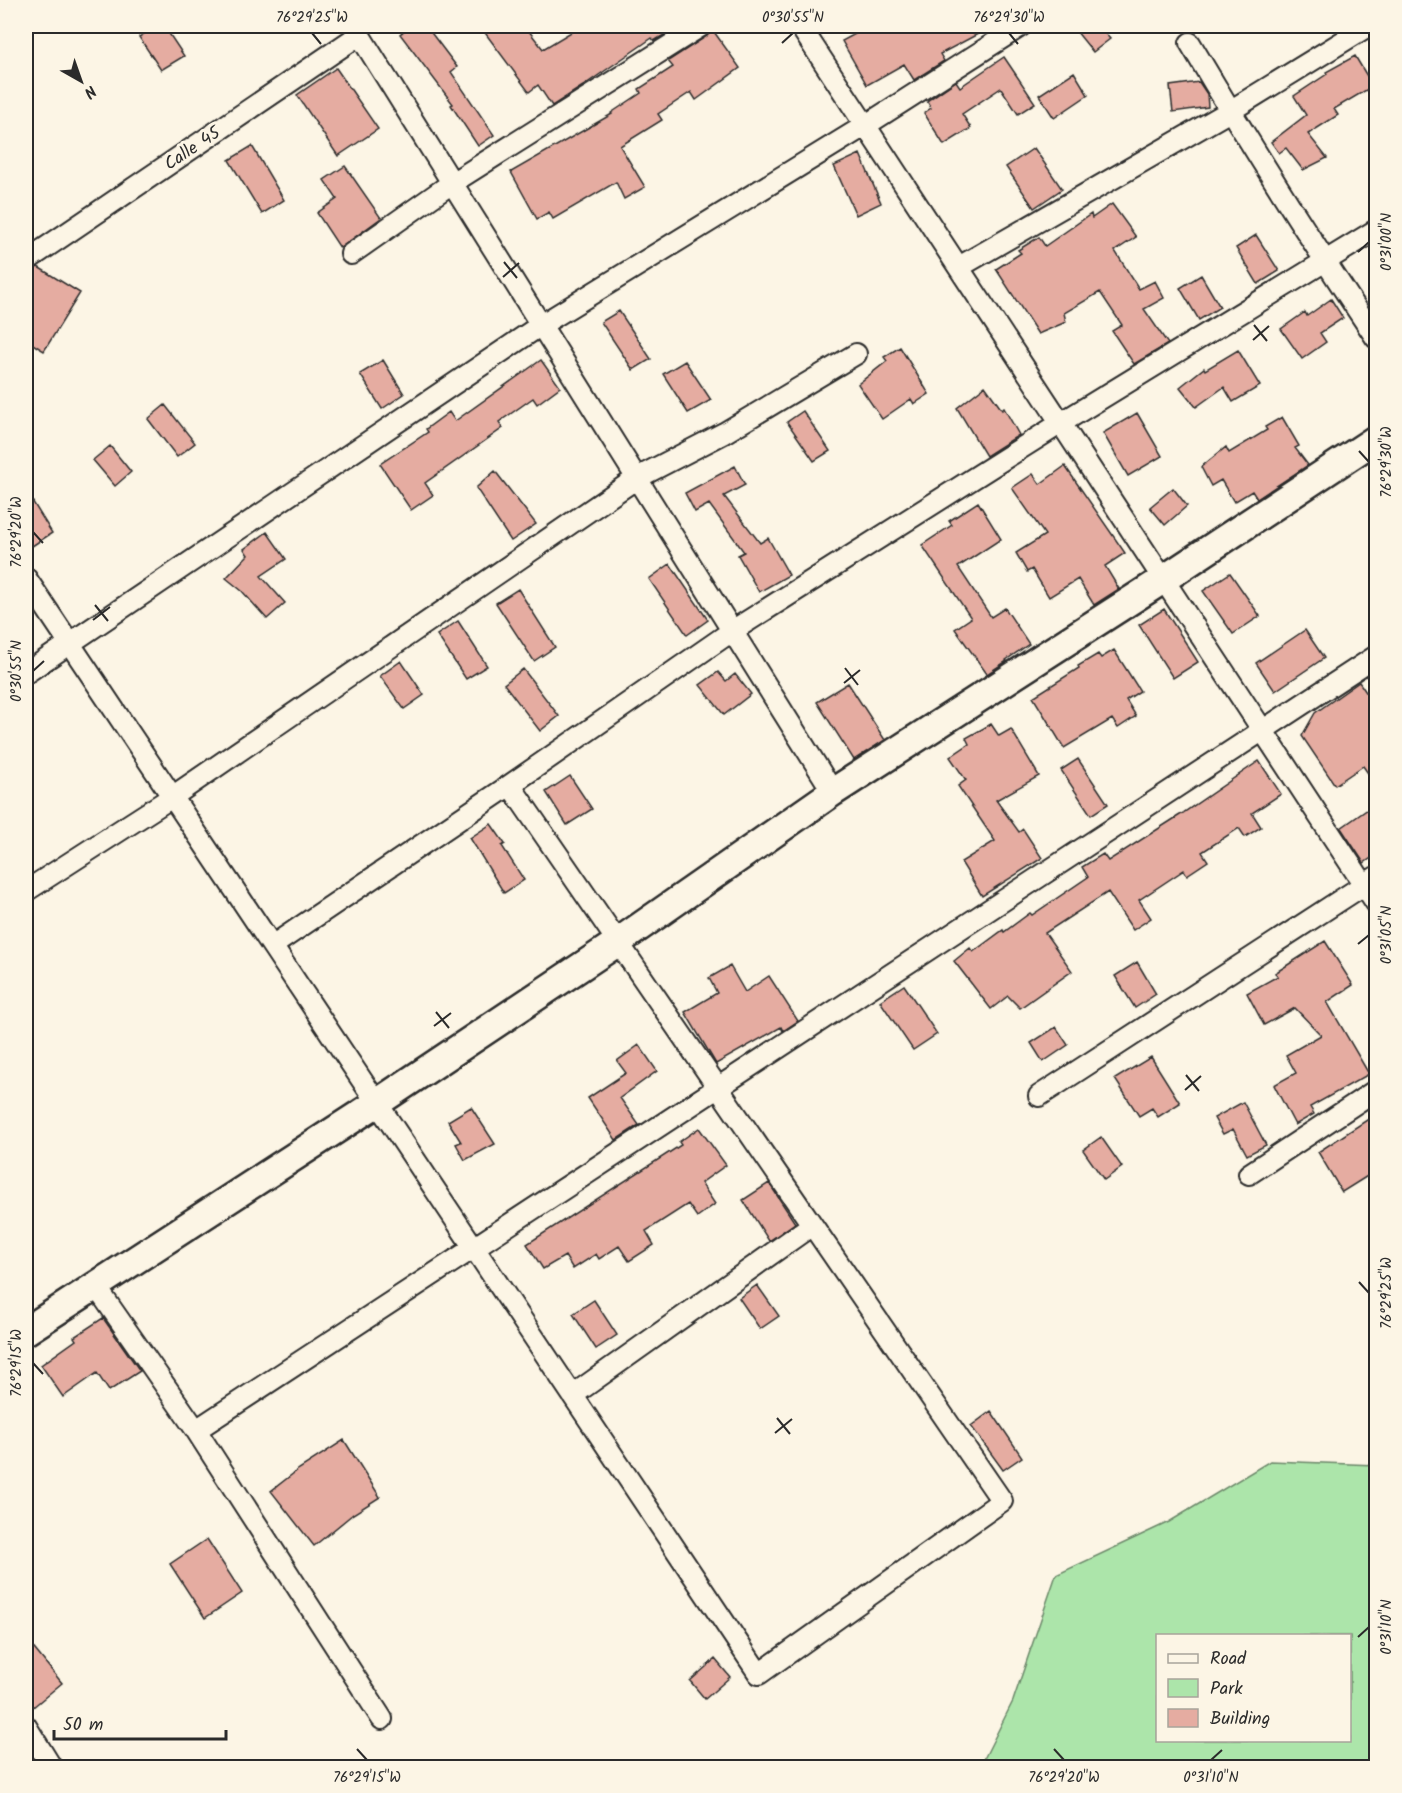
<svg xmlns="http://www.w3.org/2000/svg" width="1402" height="1793" font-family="Kalam,sans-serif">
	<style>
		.green { fill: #ace5aa; stroke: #6c886a; stroke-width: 1.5; fill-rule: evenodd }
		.building { fill: #e5aca1; stroke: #2b2b2b; stroke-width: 1.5 }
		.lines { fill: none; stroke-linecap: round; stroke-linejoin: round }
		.street-casing { stroke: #2b2b2b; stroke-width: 24 }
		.secondary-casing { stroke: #2b2b2b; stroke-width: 32 }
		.street { stroke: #fcf5e5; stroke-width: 20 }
		.secondary { stroke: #fcf5e5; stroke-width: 27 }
		.ticks { fill: none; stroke: #2b2b2b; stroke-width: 2 }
		.labels { text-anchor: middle; stroke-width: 6; stroke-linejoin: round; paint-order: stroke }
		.street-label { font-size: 18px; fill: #2b2b2b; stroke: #fcf5e5 }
		.neatline { fill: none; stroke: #2b2b2b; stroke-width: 2 }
		.ticks-label { font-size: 15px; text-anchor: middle; fill: #2b2b2b }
	</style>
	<rect width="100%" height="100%" fill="#fcf5e5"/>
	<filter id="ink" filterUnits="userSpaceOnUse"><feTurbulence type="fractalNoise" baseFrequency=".0167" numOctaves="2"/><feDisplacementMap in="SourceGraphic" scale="12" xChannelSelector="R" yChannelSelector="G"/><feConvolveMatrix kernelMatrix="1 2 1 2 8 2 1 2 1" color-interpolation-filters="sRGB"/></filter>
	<g filter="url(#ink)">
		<path class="green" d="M1270,1461l106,4v302h-396l33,-66 43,-126 113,-53zM1158,1636h192v104h-192z"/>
		<path class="building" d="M156,26h8l20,30 -23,14 -22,-33z
			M411,26h15l31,41 -6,5 43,63 -16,11 -27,-41 2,-1 -53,-70z
			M480,26h45l18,23 38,-23h98l-25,15 -2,-3 -69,48 -31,20 -14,-21 -9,7z
			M870,26h123l-53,28 4,7 -30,19 -10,-16 -37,21 -25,-44z
			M1072,26h27l11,13 -17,13z
			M712,29l28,39 -44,32 -5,-8 -33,22 4,6 -42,26 25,41 -21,12 -8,-17 -63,37 -4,-7 -12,7 -26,-47 101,-58 -1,-1 30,-20 -2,-4 34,-22 -5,-6 39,-25z
			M1355,56l18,30 -39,23 4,6 -30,19 19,24 -24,12 -17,-22 -7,5 -8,-11 35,-27 -12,-19 33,-22 -1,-2z
			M1004,57l31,46 -17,11 -17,-26 -39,26 9,14 -27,17 -20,-32 7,-5 -4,-7 29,-20 4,6z
			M336,68l42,61 -40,27 -41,-61z
			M1074,72l14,23 -34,23 -15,-23z
			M1199,82l8,12 1,13 -35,5 -3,-26z
			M252,146l32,54 -22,14 -33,-54z
			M1034,148l28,41 -28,19 -28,-41z
			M860,154l21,49 -25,12 -22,-49z
			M345,166l36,52 -41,30 -23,-35 20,-14 -13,-19z
			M1112,204l24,33 -21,14 24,38 16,-8 9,17 -20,11 24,35 -34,20 -22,-33 10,-6 -22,-33 -36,21 2,9 -28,12 -42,-65 25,-16 -3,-3 21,-13 6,9 46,-32 1,4z
			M1256,235l23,36 -21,13 -22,-36z
			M38,267l42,26 -36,58 -18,-11v-59l5,-9z
			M1201,275l19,32 -21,13 -19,-32z
			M1331,299l12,19 -23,15 6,9 -24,17 -21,-30 24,-17 2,4z
			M619,311l32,48 -18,11 -32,-48z
			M900,347l29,47 -15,10 -3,-5 -29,20 -24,-35 29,-23 -3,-4z
			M1238,350l22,36 -27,16 -9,-15 -28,20 -16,-20 24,-19 1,2z
			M383,360l21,34 -22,15 -22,-35z
			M541,360l19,27 -23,17 -4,-6 -34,24 4,6 -78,55 8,12 -22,15 -31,-46 48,-32 -2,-3 23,-17 6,9z
			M685,361l26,39 -23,13 -25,-39z
			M985,386l17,24 2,-2 15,27 -33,21 -29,-48z
			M165,405l30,38 -18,14 -29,-38z
			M803,411l27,40 -16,10 -27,-39z
			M1137,413l25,43 -34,20 -25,-43z
			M1282,417l17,29 -4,2 13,17 -51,34 -5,-8 -18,11 -13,-22 -10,6 -10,-19 25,-20 3,6 38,-23 -2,-3z
			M110,446l21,26 -16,14 -22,-26z
			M735,466l10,19 -21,11 36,47 8,-5 21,37 -30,17 -21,-37 6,-3 -35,-48 -14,8 -10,-19z
			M1065,466l60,87 -20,13 14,23 -25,16 -16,-26 -29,18 -17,-28 -5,3 -11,-19 29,-18 -33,-47 21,-14 7,10z
			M495,471l41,53 -25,17 -35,-53z
			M1173,488l14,18 -22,19 -15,-18z
			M26,491l26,42 -26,17z
			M978,502l23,37 -43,28 33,50 14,-9 24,36 -23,16 1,1 -20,13 -32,-45 16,-11 -49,-73 30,-20 -3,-4z
			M267,532l19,27 -25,17 24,27 -18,16 -25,-28 -16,-13 22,-23 -4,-6z
			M670,564l38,56 -21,15 -38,-56z
			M1230,573l30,43 -27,18 -30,-43z
			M518,589l37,58 -21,14 -38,-58z
			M1164,609l34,53 -25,16 -34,-53z
			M458,621l29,45 -21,13 -29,-44z
			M1305,630l19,28 -49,33 -19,-28z
			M1114,650l26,41 -14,9 10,16 -18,12 -6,-9 -48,29 -31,-51 46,-29 -1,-2 20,-12 3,4z
			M401,661l23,34 -20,14 -24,-33z
			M523,669l36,47 -19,15 -36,-47z
			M718,672l8,9 9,-7 16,20 -27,21 -24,-30z
			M1359,682l18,26v78l-14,-20 -28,19 -33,-49 13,-23z
			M848,683l37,57 -31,20 -37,-58z
			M991,724l8,12 12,-7 28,47 -43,24 23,32 4,-3 19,29 -60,38 -21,-34 34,-21 -37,-55 8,-6 -16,-23 19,-13 -3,-6z
			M1078,759l30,45 -17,11 -30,-45z
			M1259,761l22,33 -29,19 9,14 -16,10 -6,-9 -37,24 6,9 -21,14 -3,-5 -45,30 12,18 -18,12 -25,-38 -63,41 27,38 -52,37 -12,-12 -17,13 -37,-48 16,-13 3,4 30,-22 1,2 26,-19 2,2 56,-38 -6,-10 21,-13 5,7 72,-46z
			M570,776l22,33 -25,16 -21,-33z
			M1368,809l9,11v34l-13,9 -23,-35z
			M491,824l14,20 -3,2 22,34 -20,13 -34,-55z
			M1325,941l28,44 -26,17 42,72 -59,33 4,7 -19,11 -21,-40 22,-12 -10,-18 35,-20 -26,-27 -31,17 -17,-32 31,-17 -3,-3z
			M1137,962l19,32 -21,14 -20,-32z
			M730,966l15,26 24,-16 29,45 -15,10 -2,-4 -65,37 -31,-52 32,-19 -8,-15z
			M904,985l33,49 -24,16 -33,-49z
			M1056,1027l12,18 -25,17 -12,-19z
			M639,1045l18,26 -37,27 19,27 -23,15 -28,-42 38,-25 -9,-12z
			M1151,1057l29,46 -22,14 -6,-9 -13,8 -24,-37z
			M1243,1102l23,43 -19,10 -14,-26 -10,5 -9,-16z
			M471,1107l24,37 -30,16 -9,-16 5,-2 -13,-21z
			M1370,1118l7,10v42l-35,22 -24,-40z
			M699,1128l27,37 -25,18 14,21 -18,13 -9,-13 -42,27 8,14 -25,16 -10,-15 -20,13 -3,-5 -23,15 -8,-13 -22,13 -16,-25 154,-99 -2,-3z
			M1101,1137l21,30 -18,13 -21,-30z
			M769,1183l26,40 -26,18 -26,-41z
			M757,1285l22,31 -19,13 -21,-31z
			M594,1300l23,35 -21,14 -23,-35z
			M103,1318l37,53 -31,20 -12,-18 -34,24 -22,-32 35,-25 -2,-3z
			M991,1411l31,46 -19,13 -32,-44z
			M344,1440l36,57 -27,17 -39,32 -43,-55 28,-22z
			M207,1539l35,54 -37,25 -35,-54z
			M26,1639l36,44 -36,30z
			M715,1659l15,18 -25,22 -15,-18z"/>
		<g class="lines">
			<defs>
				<path id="street" d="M354,26l479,766
					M800,26l576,877
					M1190,43c59,100 121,198 186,295
					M351,254l101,-71 249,-157
					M26,261l333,-226
					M959,267l271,-156 138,-85
					M26,578l733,1096 243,-173 -492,-716
					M26,673l515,-348 325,-200 155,-99
					M26,891l146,-94 465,-319 87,-45 132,-79
					M272,946l238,-161 222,-154 329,-208 315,-193
					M1039,1096l337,-219
					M1249,1174l127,-84
					M95,1285l101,145 186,289
					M573,1395l239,-170
					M196,1430l1180,-774
					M26,1726l26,42"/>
				<path id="secondary" d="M26,1331l351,-228 241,-161 215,-150 331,-213 212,-140"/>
			</defs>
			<use href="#street" class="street-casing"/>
			<use href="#secondary" class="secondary-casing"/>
			<use href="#street" class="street"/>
			<use href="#secondary" class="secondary"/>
		</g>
	</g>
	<path class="ticks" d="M312,33l9,11M1009,33l9,11M782,43l11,-10M1358,252l11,-10M504,262l13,16M503,277l16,-14M1254,325l13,16M1253,340l16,-14M1359,451l10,11M33,532l10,11M95,605l13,16M93,620l17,-13M845,668l13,17M33,671l11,-10M844,683l16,-13M1358,944l11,-9M436,1012l13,16M434,1026l17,-13M1186,1075l13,16M1185,1090l16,-14M1359,1282l10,11M33,1363l10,11M777,1418l13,16M775,1433l17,-14M1358,1637l11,-10M357,1749l10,11M1054,1749l10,11M1211,1760l11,-10"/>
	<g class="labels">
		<g class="street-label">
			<text transform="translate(192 148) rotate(-34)" y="6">Calle 45</text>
		</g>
	</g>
	<rect width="1402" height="1793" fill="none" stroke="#fcf5e5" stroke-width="66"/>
	<rect x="1156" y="1634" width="195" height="108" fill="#fcf5e5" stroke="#a8a49b" stroke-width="1.5"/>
	<rect x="1168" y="1654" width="30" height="9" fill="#fcf5e5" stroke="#a8a49b" stroke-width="1.5"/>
	<text x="1210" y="1664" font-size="18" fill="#2b2b2b">Road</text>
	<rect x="1168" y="1679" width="30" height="18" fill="#ace5aa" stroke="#a8a49b" stroke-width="1.5"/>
	<text x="1210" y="1694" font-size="18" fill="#2b2b2b">Park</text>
	<rect x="1168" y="1709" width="30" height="18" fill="#e5aca1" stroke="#a8a49b" stroke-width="1.5"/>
	<text x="1210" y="1724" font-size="18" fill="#2b2b2b">Building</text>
	<g transform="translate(81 81) rotate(140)" stroke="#fcf5e5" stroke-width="4.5" paint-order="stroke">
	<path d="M0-4.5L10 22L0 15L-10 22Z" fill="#2b2b2b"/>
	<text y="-9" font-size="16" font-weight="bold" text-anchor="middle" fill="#2b2b2b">N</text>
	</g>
	<path d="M54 1730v9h172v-9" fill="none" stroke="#2b2b2b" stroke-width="3"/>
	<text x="63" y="1730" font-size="18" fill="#2b2b2b" stroke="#fcf5e5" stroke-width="4.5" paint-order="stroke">50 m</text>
	<rect x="33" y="33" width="1336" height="1727" class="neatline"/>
	<g class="ticks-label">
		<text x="312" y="22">76°29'25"W</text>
		<text x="793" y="22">0°30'55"N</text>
		<text x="1009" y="22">76°29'30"W</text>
		<text transform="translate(1386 242) rotate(-90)" y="5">0°31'00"N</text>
		<text transform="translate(1386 462) rotate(-90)" y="5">76°29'30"W</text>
		<text transform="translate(16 532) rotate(-90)" y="5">76°29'20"W</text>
		<text transform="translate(16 671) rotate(-90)" y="5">0°30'55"N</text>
		<text transform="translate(1386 935) rotate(-90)" y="5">0°31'05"N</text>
		<text transform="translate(1386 1293) rotate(-90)" y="5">76°29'25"W</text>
		<text transform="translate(16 1363) rotate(-90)" y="5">76°29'15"W</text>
		<text transform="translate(1386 1627) rotate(-90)" y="5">0°31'10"N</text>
		<text x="367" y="1782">76°29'15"W</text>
		<text x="1064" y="1782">76°29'20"W</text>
		<text x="1211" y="1782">0°31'10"N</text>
	</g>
</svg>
